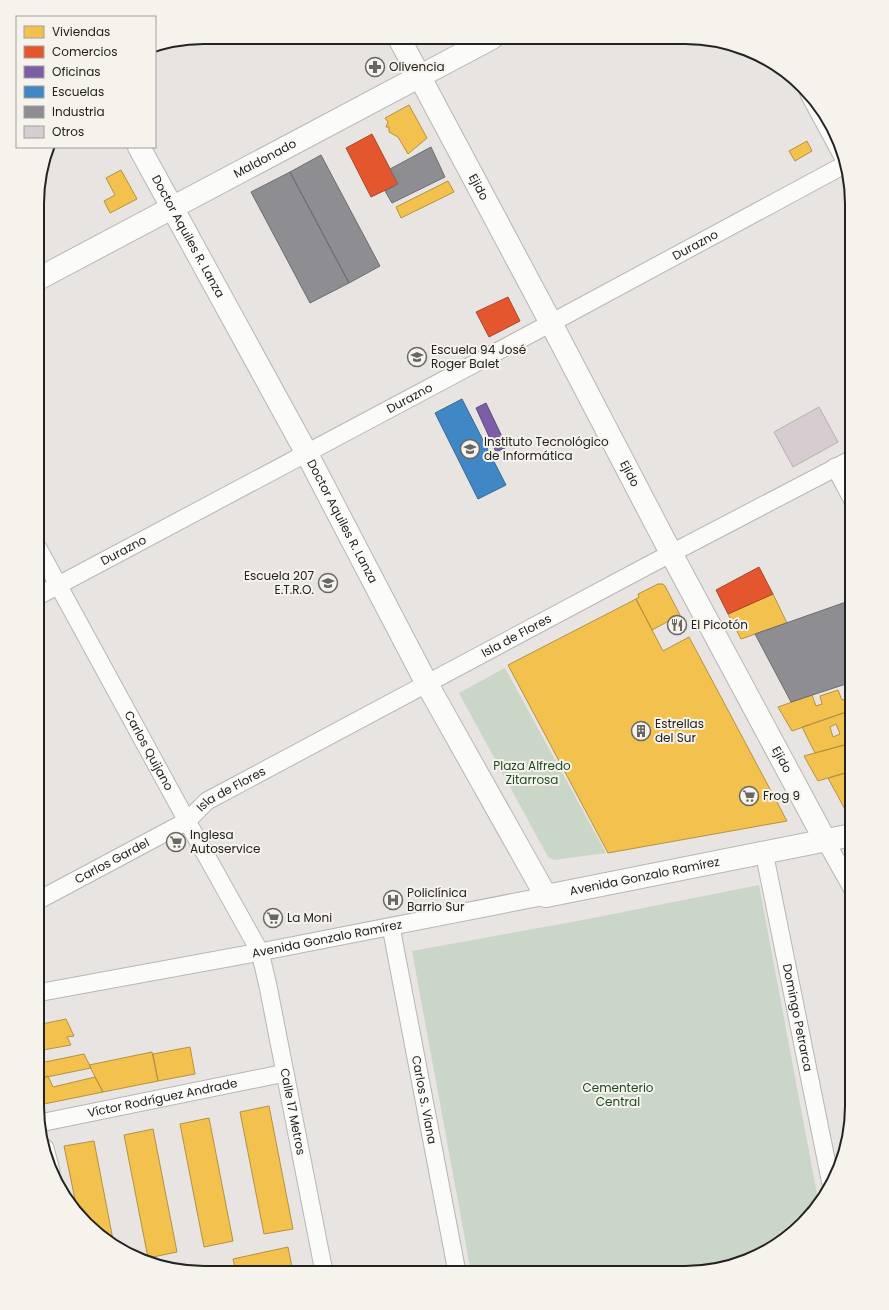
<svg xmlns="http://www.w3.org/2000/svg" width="889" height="1310" font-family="Poppins,sans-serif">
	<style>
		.green { fill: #cad6c7 }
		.homes { fill: #f2c14e; stroke: #b49240; fill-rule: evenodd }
		.shops { fill: #e4572e; stroke: #aa472a }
		.offices { fill: #7b5ea7; stroke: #614c7f }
		.schools { fill: #3f88c5; stroke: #376a94 }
		.industry { fill: #8d8d92; stroke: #6e6d70 }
		.building { fill: #d6cdd0; stroke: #b4b1b0 }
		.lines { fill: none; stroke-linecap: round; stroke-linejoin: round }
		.minor-casing { stroke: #b8b6b3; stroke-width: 19 }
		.tertiary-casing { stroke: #b8b6b3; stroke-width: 24 }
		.minor { stroke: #fbfbfa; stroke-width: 17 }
		.tertiary { stroke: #fbfbfa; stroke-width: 22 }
		.labels { text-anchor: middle; stroke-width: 4; stroke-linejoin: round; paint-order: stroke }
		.poi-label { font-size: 12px; fill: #242321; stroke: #f6f2ec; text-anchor: start }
		.street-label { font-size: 12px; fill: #242321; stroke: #f6f2ec }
		.park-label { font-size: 12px; fill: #1e4b21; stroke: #f6f2ec }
		.rim { fill: none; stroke: #242321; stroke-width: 2 }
	</style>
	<rect width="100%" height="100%" fill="#e7e4e1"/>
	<path class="green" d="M505,668l101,185 -52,7 -6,-3 -89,-164z
		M759,885l60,320 -1,2 -31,31 -38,22 -64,13 -214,-1 -59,-321 171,-31z"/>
	<path class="homes" d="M409,105l18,33 -19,16 -10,-17 -9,-5v-5h-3l2,-5 -3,-4z
		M807,141l5,10 -17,10 -6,-10z
		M121,170l16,29 -27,14 -6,-12 11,-6 -9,-17z
		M448,181l6,11 -53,26 -5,-11z
		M658,584h5l2,2 15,29 -28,15 -16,-31 3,-2 -1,-3z
		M773,594l14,29 -46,16 -13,-25z
		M636,599l27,52 26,-14 98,184 -179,32 -100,-188z
		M852,686v24l-60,21 -14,-24 34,-12 4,11 6,-2 -2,-8 18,-6 4,10 9,-3 -3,-10z
		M852,710v33l-37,10 -13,-26zM836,724l4,10 -7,3 -3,-10z
		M844,745l8,15v11l-34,10 -14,-25z
		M852,771v41l-5,1 -19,-35z
		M66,1019l8,17 -7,1 4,8 -34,6v-26z
		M190,1047l5,27 -37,7 -5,-27z
		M152,1052l6,29 -55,11 -14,-27z
		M84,1054l7,14 -54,11v-22l3,6z
		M48,1076l5,11 42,-10 8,15 -59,12 -7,-13v-12z
		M269,1106l24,123 -29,5 -24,-122z
		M209,1118l24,123 -29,6 -24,-123z
		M153,1129l24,123 -29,6 -24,-123z
		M94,1141l20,104 -11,-6 -25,-25 -14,-68z
		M288,1247l5,25h-57l-3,-13z"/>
	<path class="shops" d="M372,134l26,50 -27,13 -25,-49z
		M508,297l12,24 -31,16 -13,-25z
		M759,567l14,27 -45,20 -12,-24z"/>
	<path class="offices" d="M486,403l21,44 -11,5 -20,-44z"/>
	<path class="schools" d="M462,399l44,86 -28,14 -43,-86z"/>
	<path class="industry" d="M431,147l14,30 -53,26 -7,-12 13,-7 -8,-15z
		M321,155l59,111 -31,17 -59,-111z
		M290,172l59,111 -39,20 -59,-111z
		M846,602l6,12v68l-61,20 -36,-68z"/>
	<path class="building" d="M819,407l19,35 -45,25 -19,-35z"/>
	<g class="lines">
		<defs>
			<g id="minor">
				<path d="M809,94l34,63"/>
				<path d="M835,467l17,32"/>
				<path id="s1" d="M38,548l149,273 73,131 8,34 56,286"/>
				<path id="s2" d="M38,596l513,-273 293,-158"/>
				<path d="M825,840l27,48"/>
				<path id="s3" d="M764,852l67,332"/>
				<path id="s4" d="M37,901l150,-80 20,-20 440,-235 205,-107"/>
				<path id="s5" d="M391,927l66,345"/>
				<path id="s6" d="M37,993l223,-41 286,-56"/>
				<path id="s7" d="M40,1123l245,-50"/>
				<path d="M45,1148l6,23"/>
			</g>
			<g id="tertiary">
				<path id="s8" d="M399,38l152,285 120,230 154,287"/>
				<path id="s9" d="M139,147l167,305 121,232 119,212 306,-61"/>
				<path id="s10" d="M38,279l454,-241"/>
			</g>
		</defs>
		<use href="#minor" class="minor-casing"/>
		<use href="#tertiary" class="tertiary-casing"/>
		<use href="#minor" class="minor"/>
		<use href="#tertiary" class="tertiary"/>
	</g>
	<defs>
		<symbol id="pharmacy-ring" viewBox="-11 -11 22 22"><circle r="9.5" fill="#f6f2ec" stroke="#686764" stroke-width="1.5"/><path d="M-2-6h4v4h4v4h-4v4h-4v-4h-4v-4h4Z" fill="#686764"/></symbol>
		<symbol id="school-ring" viewBox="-11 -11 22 22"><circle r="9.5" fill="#f6f2ec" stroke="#686764" stroke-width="1.5"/><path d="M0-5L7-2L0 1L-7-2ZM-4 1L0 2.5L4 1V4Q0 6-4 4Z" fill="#686764"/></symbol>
		<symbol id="restaurant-ring" viewBox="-11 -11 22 22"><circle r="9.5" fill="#f6f2ec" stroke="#686764" stroke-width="1.5"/><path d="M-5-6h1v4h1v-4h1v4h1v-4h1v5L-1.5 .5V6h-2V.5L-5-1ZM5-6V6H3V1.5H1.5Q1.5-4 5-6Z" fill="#686764"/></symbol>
		<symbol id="building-ring" viewBox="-11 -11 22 22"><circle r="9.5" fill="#f6f2ec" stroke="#686764" stroke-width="1.5"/><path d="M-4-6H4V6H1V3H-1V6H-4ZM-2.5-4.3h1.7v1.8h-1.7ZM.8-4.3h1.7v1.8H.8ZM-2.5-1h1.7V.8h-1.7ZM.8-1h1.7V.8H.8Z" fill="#686764"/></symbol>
		<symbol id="supermarket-ring" viewBox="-11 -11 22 22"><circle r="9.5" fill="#f6f2ec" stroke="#686764" stroke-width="1.5"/><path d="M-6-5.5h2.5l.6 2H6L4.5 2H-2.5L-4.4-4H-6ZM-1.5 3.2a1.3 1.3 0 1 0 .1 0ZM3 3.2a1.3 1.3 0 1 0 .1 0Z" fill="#686764"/></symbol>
		<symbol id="hospital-ring" viewBox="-11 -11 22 22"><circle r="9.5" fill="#f6f2ec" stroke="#686764" stroke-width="1.5"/><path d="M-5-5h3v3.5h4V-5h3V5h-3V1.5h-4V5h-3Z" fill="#686764"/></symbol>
	</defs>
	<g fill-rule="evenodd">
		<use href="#pharmacy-ring" x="364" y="56" width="22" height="22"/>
		<use href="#school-ring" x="406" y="346" width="22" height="22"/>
		<use href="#school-ring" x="459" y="438" width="22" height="22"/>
		<use href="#school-ring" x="317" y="572" width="22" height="22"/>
		<use href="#restaurant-ring" x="666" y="614" width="22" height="22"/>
		<use href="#building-ring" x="630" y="720" width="22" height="22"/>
		<use href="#supermarket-ring" x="738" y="785" width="22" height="22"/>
		<use href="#supermarket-ring" x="165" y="831" width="22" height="22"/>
		<use href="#hospital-ring" x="382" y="889" width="22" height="22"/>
		<use href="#supermarket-ring" x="262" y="907" width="22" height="22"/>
	</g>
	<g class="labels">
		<g class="poi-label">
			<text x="389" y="71">Olivencia</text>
			<text x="431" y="354">Escuela 94 José<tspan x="431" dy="14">Roger Balet</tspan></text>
			<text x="484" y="446">Instituto Tecnológico<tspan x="484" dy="14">de Informática</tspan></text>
			<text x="314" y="580" text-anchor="end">Escuela 207<tspan x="314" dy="14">E.T.R.O.</tspan></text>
			<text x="691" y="629">El Picotón</text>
			<text x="655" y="728">Estrellas<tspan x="655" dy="14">del Sur</tspan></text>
			<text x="763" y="800">Frog 9</text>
			<text x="190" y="839">Inglesa<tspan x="190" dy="14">Autoservice</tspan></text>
			<text x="407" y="897">Policlínica<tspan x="407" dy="14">Barrio Sur</tspan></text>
			<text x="287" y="922">La Moni</text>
		</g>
		<g class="street-label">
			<text dy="4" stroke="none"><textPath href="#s10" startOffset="257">Maldonado</textPath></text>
			<text dy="4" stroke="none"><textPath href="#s8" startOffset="169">Ejido</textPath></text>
			<text dy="4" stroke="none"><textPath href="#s9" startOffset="102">Doctor Aquiles R. Lanza</textPath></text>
			<text dy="4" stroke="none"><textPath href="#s2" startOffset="745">Durazno</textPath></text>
			<text dy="4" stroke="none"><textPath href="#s2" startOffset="421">Durazno</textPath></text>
			<text dy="4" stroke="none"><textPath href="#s8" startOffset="493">Ejido</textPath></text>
			<text dy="4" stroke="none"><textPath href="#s9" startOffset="426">Doctor Aquiles R. Lanza</textPath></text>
			<text dy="4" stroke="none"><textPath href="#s2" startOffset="97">Durazno</textPath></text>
			<text dy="4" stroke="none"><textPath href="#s4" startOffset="549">Isla de Flores</textPath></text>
			<text dy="4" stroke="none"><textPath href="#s1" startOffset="231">Carlos Quijano</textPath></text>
			<text dy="4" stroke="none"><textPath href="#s8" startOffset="817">Ejido</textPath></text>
			<text dy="4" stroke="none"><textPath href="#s4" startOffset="225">Isla de Flores</textPath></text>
			<text dy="4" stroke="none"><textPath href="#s4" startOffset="85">Carlos Gardel</textPath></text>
			<text dy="4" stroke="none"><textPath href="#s9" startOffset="953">Avenida Gonzalo Ramírez</textPath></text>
			<text dy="4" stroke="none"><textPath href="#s6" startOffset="295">Avenida Gonzalo Ramírez</textPath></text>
			<text dy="4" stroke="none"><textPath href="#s3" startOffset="169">Domingo Petrarca</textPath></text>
			<text dy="4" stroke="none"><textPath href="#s7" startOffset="125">Víctor Rodríguez Andrade</textPath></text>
			<text dy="4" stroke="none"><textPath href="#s5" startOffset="176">Carlos S. Viana</textPath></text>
			<text dy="4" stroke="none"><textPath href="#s1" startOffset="624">Calle 17 Metros</textPath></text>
		</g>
		<g class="park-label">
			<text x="532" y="770">Plaza Alfredo<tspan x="532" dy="14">Zitarrosa</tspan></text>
			<text x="618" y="1092">Cementerio<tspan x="618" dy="14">Central</tspan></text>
		</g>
	</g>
	<path d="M0 0H889V1310H0ZM204 44H685A160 160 0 0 1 845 204V1106A160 160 0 0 1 685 1266H204A160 160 0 0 1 44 1106V204A160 160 0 0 1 204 44Z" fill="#f6f2ec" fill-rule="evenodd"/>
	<path class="rim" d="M204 44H685A160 160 0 0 1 845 204V1106A160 160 0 0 1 685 1266H204A160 160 0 0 1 44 1106V204A160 160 0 0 1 204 44Z"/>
	<rect x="16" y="16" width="140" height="132" fill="#f6f2ec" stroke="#a29f9b"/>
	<rect x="24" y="26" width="20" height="12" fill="#f2c14e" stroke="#a29f9b"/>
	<text x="52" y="36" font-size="12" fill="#242321">Viviendas</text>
	<rect x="24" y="46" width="20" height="12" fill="#e4572e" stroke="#a29f9b"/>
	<text x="52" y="56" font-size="12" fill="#242321">Comercios</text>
	<rect x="24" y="66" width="20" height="12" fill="#7b5ea7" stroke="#a29f9b"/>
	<text x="52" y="76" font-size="12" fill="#242321">Oficinas</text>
	<rect x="24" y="86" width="20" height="12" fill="#3f88c5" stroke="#a29f9b"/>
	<text x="52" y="96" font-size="12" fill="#242321">Escuelas</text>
	<rect x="24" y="106" width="20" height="12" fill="#8d8d92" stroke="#a29f9b"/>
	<text x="52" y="116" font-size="12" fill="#242321">Industria</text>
	<rect x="24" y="126" width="20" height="12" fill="#d6cdd0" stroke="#a29f9b"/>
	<text x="52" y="136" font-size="12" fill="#242321">Otros</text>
</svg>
